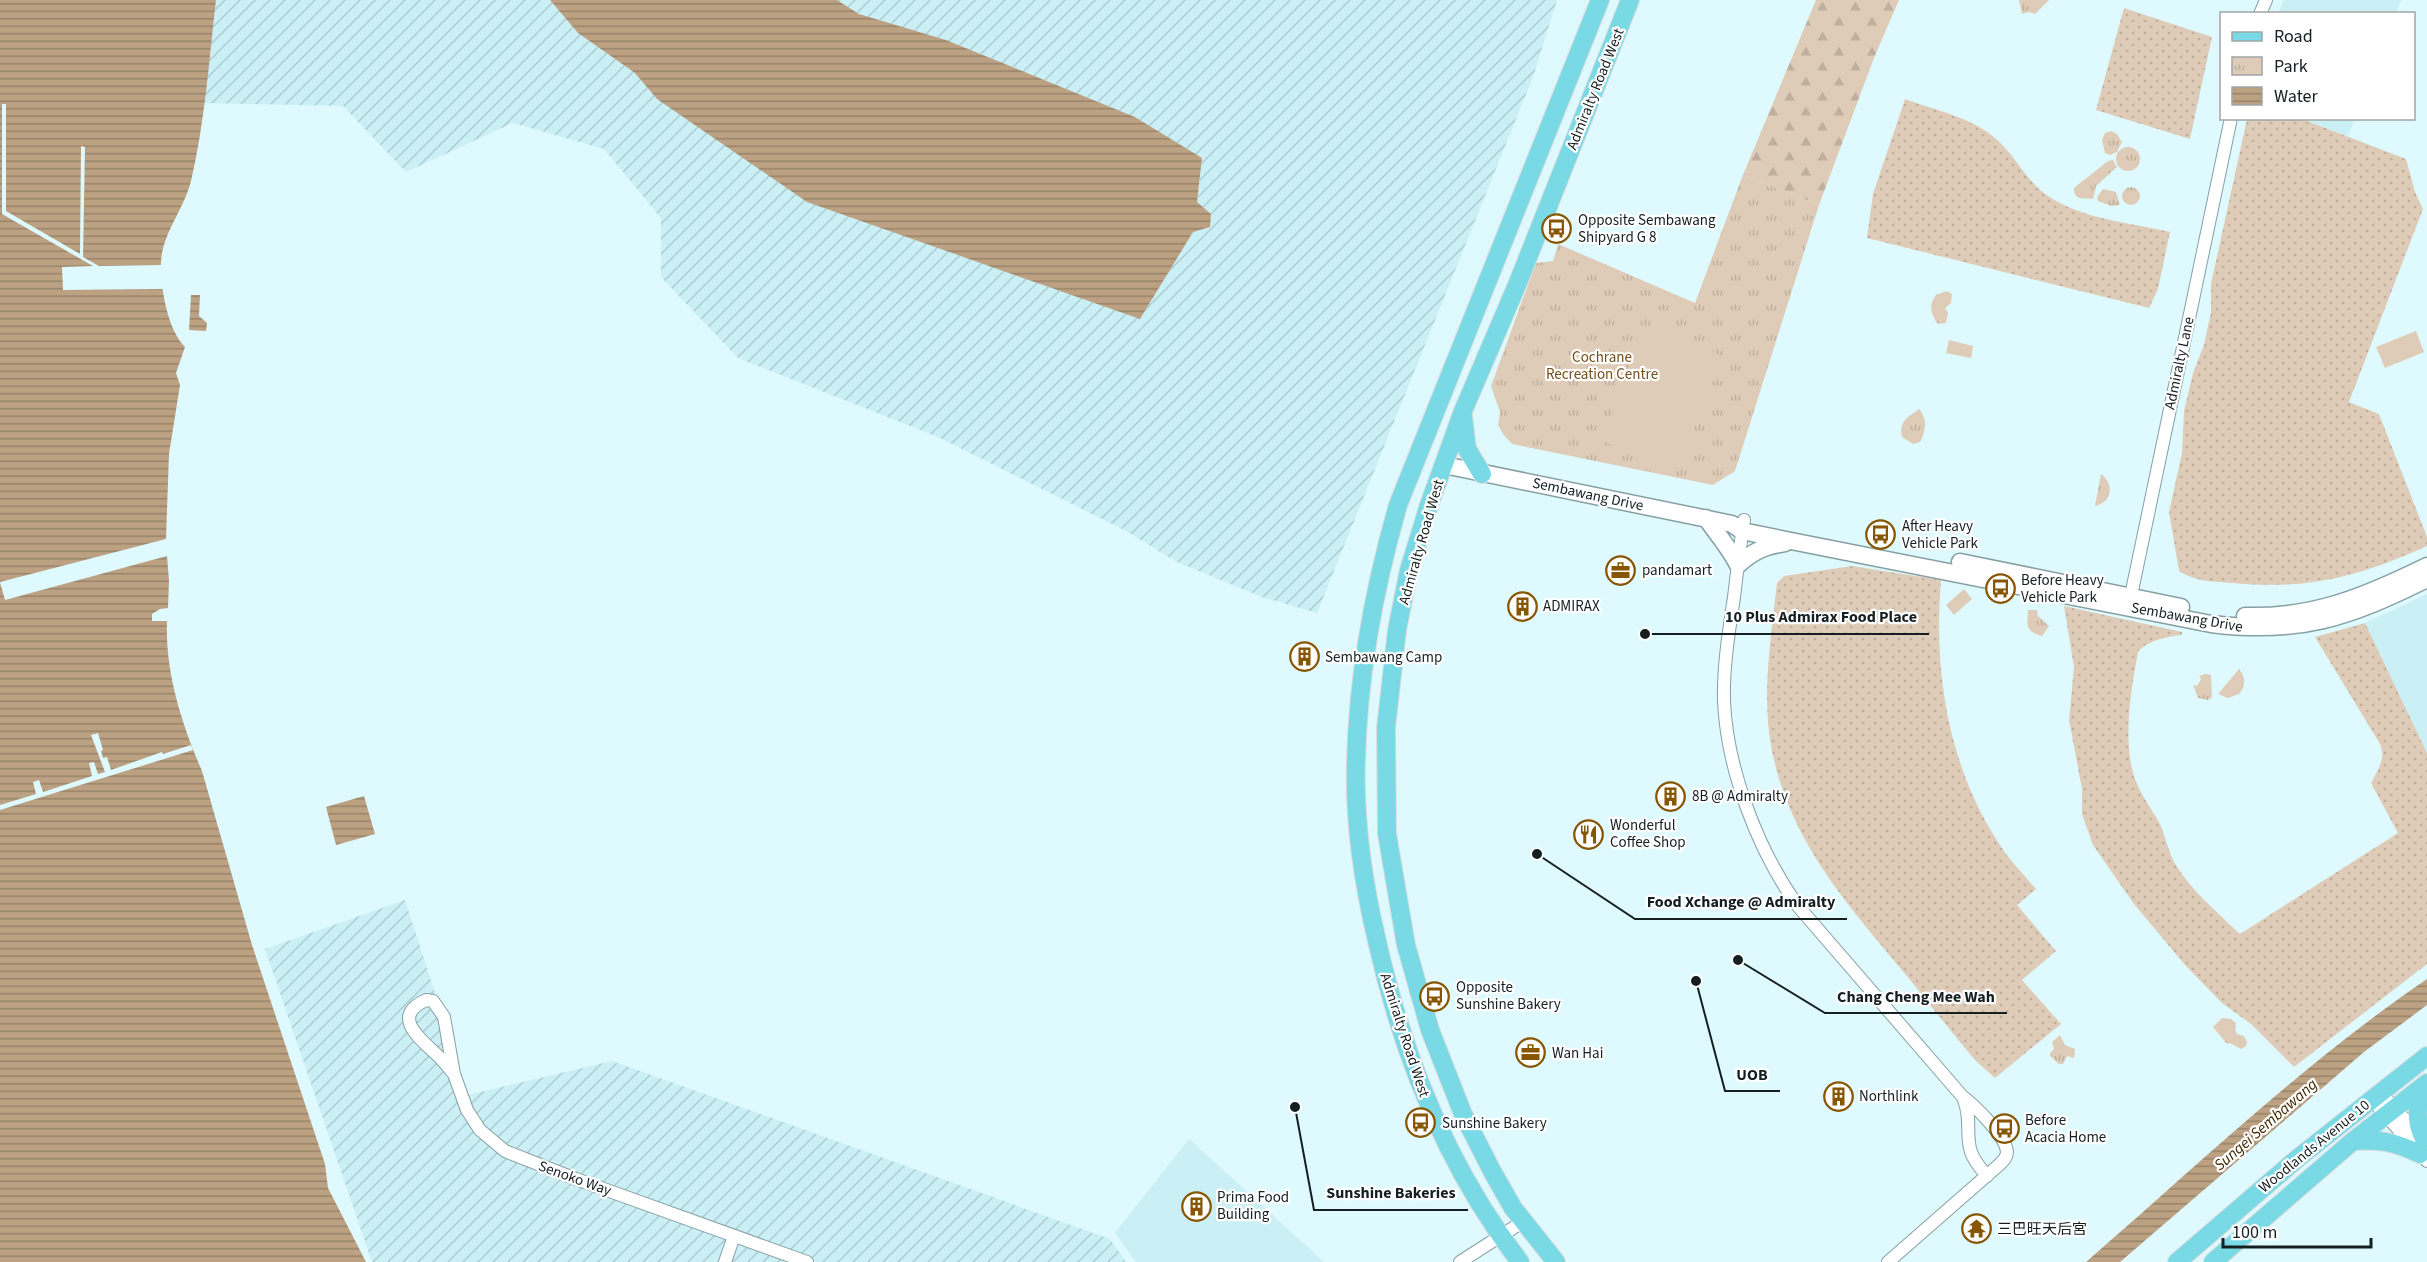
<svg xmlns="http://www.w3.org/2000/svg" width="2427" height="1262" font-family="'Source Sans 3','Noto Sans SC',sans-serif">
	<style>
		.built { fill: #caeff4 }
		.industrial { fill: url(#industrial-furrows) }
		.grass { fill: url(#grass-dots) }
		.forest { fill: url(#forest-firs) }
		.park { fill: url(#park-tufts) }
		.garden { fill: #deccb8 }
		.water { fill: url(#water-rules) }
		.pier { fill: #defafe }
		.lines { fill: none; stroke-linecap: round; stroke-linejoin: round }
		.minor-casing { stroke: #869fa3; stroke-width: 14 }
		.secondary-casing { stroke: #869fa3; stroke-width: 19 }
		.primary-casing { stroke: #dadbdb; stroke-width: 20 }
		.minor { stroke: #fff; stroke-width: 12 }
		.secondary { stroke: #fff; stroke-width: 16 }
		.primary { stroke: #79dae6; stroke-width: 18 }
		.labels { text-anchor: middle; stroke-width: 4.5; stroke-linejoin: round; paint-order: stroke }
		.street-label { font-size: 15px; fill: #151f20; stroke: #fff }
		.poi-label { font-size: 15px; fill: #151f20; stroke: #fff; text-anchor: start }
		.park-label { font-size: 15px; fill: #744e1a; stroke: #fff }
		.water-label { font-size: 16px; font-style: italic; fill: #432700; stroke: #fff }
		.leader { fill: none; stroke: #151f20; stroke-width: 2 }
		.callout-dot { fill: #151f20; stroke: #fff; stroke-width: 2 }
		.callout-label { font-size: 16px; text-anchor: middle; font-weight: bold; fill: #151f20; stroke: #fff; stroke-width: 4.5; stroke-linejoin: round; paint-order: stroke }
	</style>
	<defs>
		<pattern id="industrial-furrows" width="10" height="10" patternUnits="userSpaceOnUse" patternTransform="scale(1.5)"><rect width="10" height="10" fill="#caeff4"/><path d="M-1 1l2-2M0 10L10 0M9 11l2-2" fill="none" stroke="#adccd1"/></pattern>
		<pattern id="grass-dots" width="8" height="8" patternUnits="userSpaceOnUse" patternTransform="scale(1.5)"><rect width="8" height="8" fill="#deccb8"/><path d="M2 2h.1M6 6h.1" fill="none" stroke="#beaf9e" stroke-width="1.8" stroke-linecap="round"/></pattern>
		<pattern id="forest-firs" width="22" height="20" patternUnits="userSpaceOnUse" patternTransform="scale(1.5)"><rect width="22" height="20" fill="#deccb8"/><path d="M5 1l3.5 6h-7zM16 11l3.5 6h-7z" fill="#beaf9e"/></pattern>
		<pattern id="park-tufts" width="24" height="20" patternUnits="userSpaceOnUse" patternTransform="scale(1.5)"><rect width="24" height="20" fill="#deccb8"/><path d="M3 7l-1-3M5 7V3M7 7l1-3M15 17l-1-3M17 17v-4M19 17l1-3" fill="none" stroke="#beaf9e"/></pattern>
		<pattern id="water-rules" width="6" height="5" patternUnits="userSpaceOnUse" patternTransform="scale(1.5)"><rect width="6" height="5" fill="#bca182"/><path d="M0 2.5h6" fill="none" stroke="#98836a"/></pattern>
	</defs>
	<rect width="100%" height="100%" fill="#defafe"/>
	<path class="built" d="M2284,0h117l-5,13h-118z
		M2302,119h53l-7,17z
		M2427,594v159l-62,-130z
		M1189,1139l135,123h-188l-21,-29z"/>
	<path class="industrial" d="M216,0h334l28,33 57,40 22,26 483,220 53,-87 18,-18 -14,-11 5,-45 -67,-41 -189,-77 -87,-26 -22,-14h720l-24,77 -216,536 -55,-16 -85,-35 -51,-31 -188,-94 -200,-79 -77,-81v-59l-57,-69 -91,-26 -107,49 -63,-66 -139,-3z
		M405,900l63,195 144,-34 498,178 16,23h-754l-107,-313z"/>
	<path class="grass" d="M2124,8l88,29 -22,102 -94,-29z
		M1905,99c29,11 67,18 91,40 20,17 29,41 52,57 34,23 83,27 122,36l-12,57 -9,19 -282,-70 6,-44z
		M2247,119h55l104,40 9,33 8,17 -74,193 30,12 48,123v9c-69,31 -118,44 -195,37 -17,-1 -39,-2 -53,-12l-10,-59 13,-59 2,-42 9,-38 11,-28 7,-33v-28z
		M1852,566l89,14c-8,96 8,193 65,274 9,12 20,23 30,35l-19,16 39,46 -34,29 39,44 -66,54 -19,-17c-26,-30 -50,-62 -75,-92 -56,-67 -111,-129 -129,-218 -11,-55 -1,-114 5,-168l7,-7z
		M2064,606l118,26v3c-13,1 -36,6 -44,17 -7,38 -17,95 -1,132 6,14 16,27 23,40 6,14 9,31 17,43 16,25 42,47 63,67l158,-101 -27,-50c7,-13 15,-24 9,-39l-65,-107 50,-14 62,130v211l-133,103 -43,-43 -29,-21 -37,-38 -51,-61 -41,-59 -11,-31v-25l-13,-69 5,-53z"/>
	<path class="forest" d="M1816,0h83l-25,58 -55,147 -76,-30z"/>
	<path class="park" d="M2019,0h30l-14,14 -6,-2 -7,2z
		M2111,131l6,3 5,8 -5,10 -7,3 -5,-2 -3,-13 3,-7z
		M2116 159a12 12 0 1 1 24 0a12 12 0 1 1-24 0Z
		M2113,160l4,7 -21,19 -3,13c-8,-1 -20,2 -19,-11l34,-27z
		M1743,175l76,30 -84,266 -22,14 -201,-41 -9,-10 -5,-9 2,-13 -9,-26 45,-123 17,-2 5,-17 137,59z
		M2122 196a9 9 0 1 1 18 0a9 9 0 1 1-18 0Z
		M2103,189l13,3 4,13 -9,1 -13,-5 -1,-4z
		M1947,291l5,3 -1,9 -6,5 3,5 -2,10 -8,1c-7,-9 -10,-19 -2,-29z
		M1919,409c9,10 7,22 1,33l-7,2 -11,-7c-4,-15 6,-20 17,-28z
		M2101,474c14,11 11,28 -6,32z
		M2028,610h9l1,6 11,10 -7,10c-19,-5 -14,-13 -14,-26z
		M2239,669c7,9 7,17 0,25l-11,4 -10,-4z
		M2205,674l6,1 1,22 -4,3 -10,-2 -5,-13 4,1 4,-7 -2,-3z
		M2222,1018l9,1 5,4 -1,6 2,5 7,2 3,6 -1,4 -5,3 -11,-6 -3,1 -14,-17z
		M2060,1035l5,10 10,4 -1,9 -7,-2 -4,8h-4l-9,-8v-3l4,-4 -2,-7z"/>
	<path class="garden" d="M1647,326l76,30 -46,115 -75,-30z
		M2416,331l8,21 -39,16 -9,-21z
		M1949,340l24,6 -2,12 -25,-5z
		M1964,589l8,10 -18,16 -8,-10z"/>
	<path class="water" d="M0,0h216c-7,60 -11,122 -25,181 -7,29 -31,55 -30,85 0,25 7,64 24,81l-9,26 4,12 -11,69 -3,85 -166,43z
		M550,0h287l22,14 87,26 189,77 67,41 -5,44 14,12 -1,13 -17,5 -53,87 -333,-117 -150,-103 -22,-26 -57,-40z
		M191,295h9l-1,21 8,7 -1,8 -17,-1z
		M167,556l2,25 -1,27 -8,1 -8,5v7h15c-2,52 15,103 35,150l50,174 73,219 3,24 38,74h-366v-680l5,18z
		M364,796l11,38 -39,11 -10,-38z
		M2427,979v26l-63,47 -244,210h-34c111,-96 219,-200 341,-283z"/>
	<path class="pier" d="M2,104h4v107l74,43 1,-108 4,1 -2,110 16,9 62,-1 3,24 -101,1 -1,-23 31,-1 -91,-52z
		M98,733l5,17 -2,1 2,7 4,-1 4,13 51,-18 1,2 28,-9 2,5 -193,60v-5l36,-11 -3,-12 6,-2 4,12 49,-16 -3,-13 5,-1 4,12 7,-2 -14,-37z"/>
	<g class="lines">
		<defs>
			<path id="minor" d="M2260,14l6,-14
				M1744,520c-4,26 -7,52 -10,77 -5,34 -11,70 -10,104 3,69 34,149 73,204l165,191c13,10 44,40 45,56 0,5 -3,8 -7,12l-112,98
				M2129,605l102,-487
				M454,1074c-6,-7 -12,-15 -19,-21 -18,-17 -43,-37 -9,-53l7,1 11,16 10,57 13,36 13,20 25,21 71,28 231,83
				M2380,1092l40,44
				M2371,1099l56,62
				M1964,1100c8,20 1,34 7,52 3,9 10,17 16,24
				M725,1262l9,-26
				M1460,1262l64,-41"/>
			<path id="secondary" d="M1444,465l288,59 10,7 49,10 420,83c89,11 137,-6 216,-45
				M1706,518c11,16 23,29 32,47 15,-14 27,-19 47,-22
				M1960,562l221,45
				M2245,616c69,2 121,-20 182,-50"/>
			<path id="primary" d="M1463,416l4,33 15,25
				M2424,1139c-10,-21 -7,-35 2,-55
				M2353,1141c28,-2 41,1 67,13
				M1520,1262c-73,-95 -117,-205 -143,-321 -14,-59 -23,-120 -21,-180 2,-87 18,-172 42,-256l202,-505
				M1556,1262l-43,-54 -21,-37 -29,-57 -33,-84 -24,-85 -19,-111 -1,-106 11,-98 12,-60 20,-65 34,-94 54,-126 113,-285
				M2177,1262l121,-104 129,-102
				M2213,1262l140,-121 74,-58"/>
		</defs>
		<use href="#minor" class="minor-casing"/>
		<use href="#secondary" class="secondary-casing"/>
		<use href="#primary" class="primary-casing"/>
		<use href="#minor" class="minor"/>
		<use href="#secondary" class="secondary"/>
		<use href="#primary" class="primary"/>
	</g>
	<defs>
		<symbol id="bus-ring" viewBox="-11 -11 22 22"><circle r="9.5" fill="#fff" stroke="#850" stroke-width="1.5"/><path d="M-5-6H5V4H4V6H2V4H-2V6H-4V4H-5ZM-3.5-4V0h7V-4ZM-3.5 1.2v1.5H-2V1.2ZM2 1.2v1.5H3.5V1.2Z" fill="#850"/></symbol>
		<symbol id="office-ring" viewBox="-11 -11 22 22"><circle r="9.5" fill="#fff" stroke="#850" stroke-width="1.5"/><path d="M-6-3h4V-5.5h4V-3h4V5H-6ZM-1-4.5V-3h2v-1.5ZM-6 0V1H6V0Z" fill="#850"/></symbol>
		<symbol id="building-ring" viewBox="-11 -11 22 22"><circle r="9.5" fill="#fff" stroke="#850" stroke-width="1.5"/><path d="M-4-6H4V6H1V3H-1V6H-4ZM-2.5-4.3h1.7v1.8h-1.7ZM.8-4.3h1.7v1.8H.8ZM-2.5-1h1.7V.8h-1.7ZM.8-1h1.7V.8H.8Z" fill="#850"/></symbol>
		<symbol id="restaurant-ring" viewBox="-11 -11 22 22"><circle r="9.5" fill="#fff" stroke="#850" stroke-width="1.5"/><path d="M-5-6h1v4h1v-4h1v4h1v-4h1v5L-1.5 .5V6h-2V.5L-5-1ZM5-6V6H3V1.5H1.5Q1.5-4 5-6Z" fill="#850"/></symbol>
		<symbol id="temple-ring" viewBox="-11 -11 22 22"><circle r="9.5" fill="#fff" stroke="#850" stroke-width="1.5"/><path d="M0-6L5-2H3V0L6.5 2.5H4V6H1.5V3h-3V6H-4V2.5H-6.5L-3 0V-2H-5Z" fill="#850"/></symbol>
	</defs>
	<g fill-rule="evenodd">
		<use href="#bus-ring" x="1540" y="212" width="33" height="33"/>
		<use href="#bus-ring" x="1864" y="518" width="33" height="33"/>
		<use href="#office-ring" x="1604" y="554" width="33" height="33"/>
		<use href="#bus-ring" x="1984" y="572" width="33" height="33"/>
		<use href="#building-ring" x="1506" y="590" width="33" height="33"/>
		<use href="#building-ring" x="1288" y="640" width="33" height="33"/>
		<use href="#building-ring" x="1654" y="780" width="33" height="33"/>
		<use href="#restaurant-ring" x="1572" y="818" width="33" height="33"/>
		<use href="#bus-ring" x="1418" y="980" width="33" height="33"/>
		<use href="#office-ring" x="1514" y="1036" width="33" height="33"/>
		<use href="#building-ring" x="1822" y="1080" width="33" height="33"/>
		<use href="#bus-ring" x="1404" y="1106" width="33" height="33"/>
		<use href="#bus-ring" x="1988" y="1112" width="33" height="33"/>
		<use href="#building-ring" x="1180" y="1190" width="33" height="33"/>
		<use href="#temple-ring" x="1960" y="1212" width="33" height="33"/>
	</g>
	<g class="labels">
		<g class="street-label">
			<text transform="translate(1595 89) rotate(-68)" y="5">Admiralty Road West</text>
			<text transform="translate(2179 363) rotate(-78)" y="5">Admiralty Lane</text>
			<text transform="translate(1588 494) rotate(12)" y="5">Sembawang Drive</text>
			<text transform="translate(1421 542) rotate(-74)" y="5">Admiralty Road West</text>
			<text transform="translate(2187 617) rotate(10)" y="5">Sembawang Drive</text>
			<text transform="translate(1405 1035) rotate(72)" y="5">Admiralty Road West</text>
			<text transform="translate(2314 1146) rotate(-39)" y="5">Woodlands Avenue 10</text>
			<text transform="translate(575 1178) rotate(20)" y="5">Senoko Way</text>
		</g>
		<g class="poi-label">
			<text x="1578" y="225">Opposite Sembawang<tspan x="1578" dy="17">Shipyard G 8</tspan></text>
			<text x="1902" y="531">After Heavy<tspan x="1902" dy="17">Vehicle Park</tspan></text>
			<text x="1642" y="575">pandamart</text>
			<text x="2021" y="585">Before Heavy<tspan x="2021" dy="17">Vehicle Park</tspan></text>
			<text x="1543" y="611">ADMIRAX</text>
			<text x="1325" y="662">Sembawang Camp</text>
			<text x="1692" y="801">8B @ Admiralty</text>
			<text x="1610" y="830">Wonderful<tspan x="1610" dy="17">Coffee Shop</tspan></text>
			<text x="1456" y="992">Opposite<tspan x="1456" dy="17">Sunshine Bakery</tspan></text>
			<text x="1552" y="1058">Wan Hai</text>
			<text x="1859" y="1101">Northlink</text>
			<text x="2025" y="1125">Before<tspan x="2025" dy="17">Acacia Home</tspan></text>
			<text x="1442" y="1128">Sunshine Bakery</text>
			<text x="1217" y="1202">Prima Food<tspan x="1217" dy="17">Building</tspan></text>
			<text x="1997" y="1234">三巴旺天后宮</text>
		</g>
		<g class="park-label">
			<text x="1602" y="362">Cochrane<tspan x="1602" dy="17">Recreation Centre</tspan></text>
		</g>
		<g class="water-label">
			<text transform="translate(2265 1124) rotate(-41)" y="6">Sungei Sembawang</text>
		</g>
	</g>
	<path class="leader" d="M1645 634L1713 634H1929M1537 854L1635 919H1847M1738 960L1825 1013H2007M1696 981L1725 1091H1780M1295 1107L1314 1210H1468"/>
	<g class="callout-dot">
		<circle cx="1645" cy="634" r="6"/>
		<circle cx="1537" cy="854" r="6"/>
		<circle cx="1738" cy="960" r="6"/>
		<circle cx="1696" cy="981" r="6"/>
		<circle cx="1295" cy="1107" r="6"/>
	</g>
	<g class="callout-label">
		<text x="1821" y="622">10 Plus Admirax Food Place</text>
		<text x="1741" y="907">Food Xchange @ Admiralty</text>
		<text x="1916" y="1002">Chang Cheng Mee Wah</text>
		<text x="1752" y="1080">UOB</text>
		<text x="1391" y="1198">Sunshine Bakeries</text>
	</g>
	<rect x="2220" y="12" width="195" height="108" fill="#ffffff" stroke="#a1a5a6" stroke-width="1.5"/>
	<rect x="2232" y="32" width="30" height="9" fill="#79dae6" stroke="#a1a5a6" stroke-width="1.5"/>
	<text x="2274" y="42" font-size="18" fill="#151f20">Road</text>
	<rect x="2232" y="57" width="30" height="18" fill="url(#park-tufts)" stroke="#a1a5a6" stroke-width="1.5"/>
	<text x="2274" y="72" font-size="18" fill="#151f20">Park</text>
	<rect x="2232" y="87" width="30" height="18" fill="url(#water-rules)" stroke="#a1a5a6" stroke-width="1.5"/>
	<text x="2274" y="102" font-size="18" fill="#151f20">Water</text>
	<path d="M2223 1238v9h148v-9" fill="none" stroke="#151f20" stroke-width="3"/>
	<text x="2232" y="1238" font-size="18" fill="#151f20" stroke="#ffffff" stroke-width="4.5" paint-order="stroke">100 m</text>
</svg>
